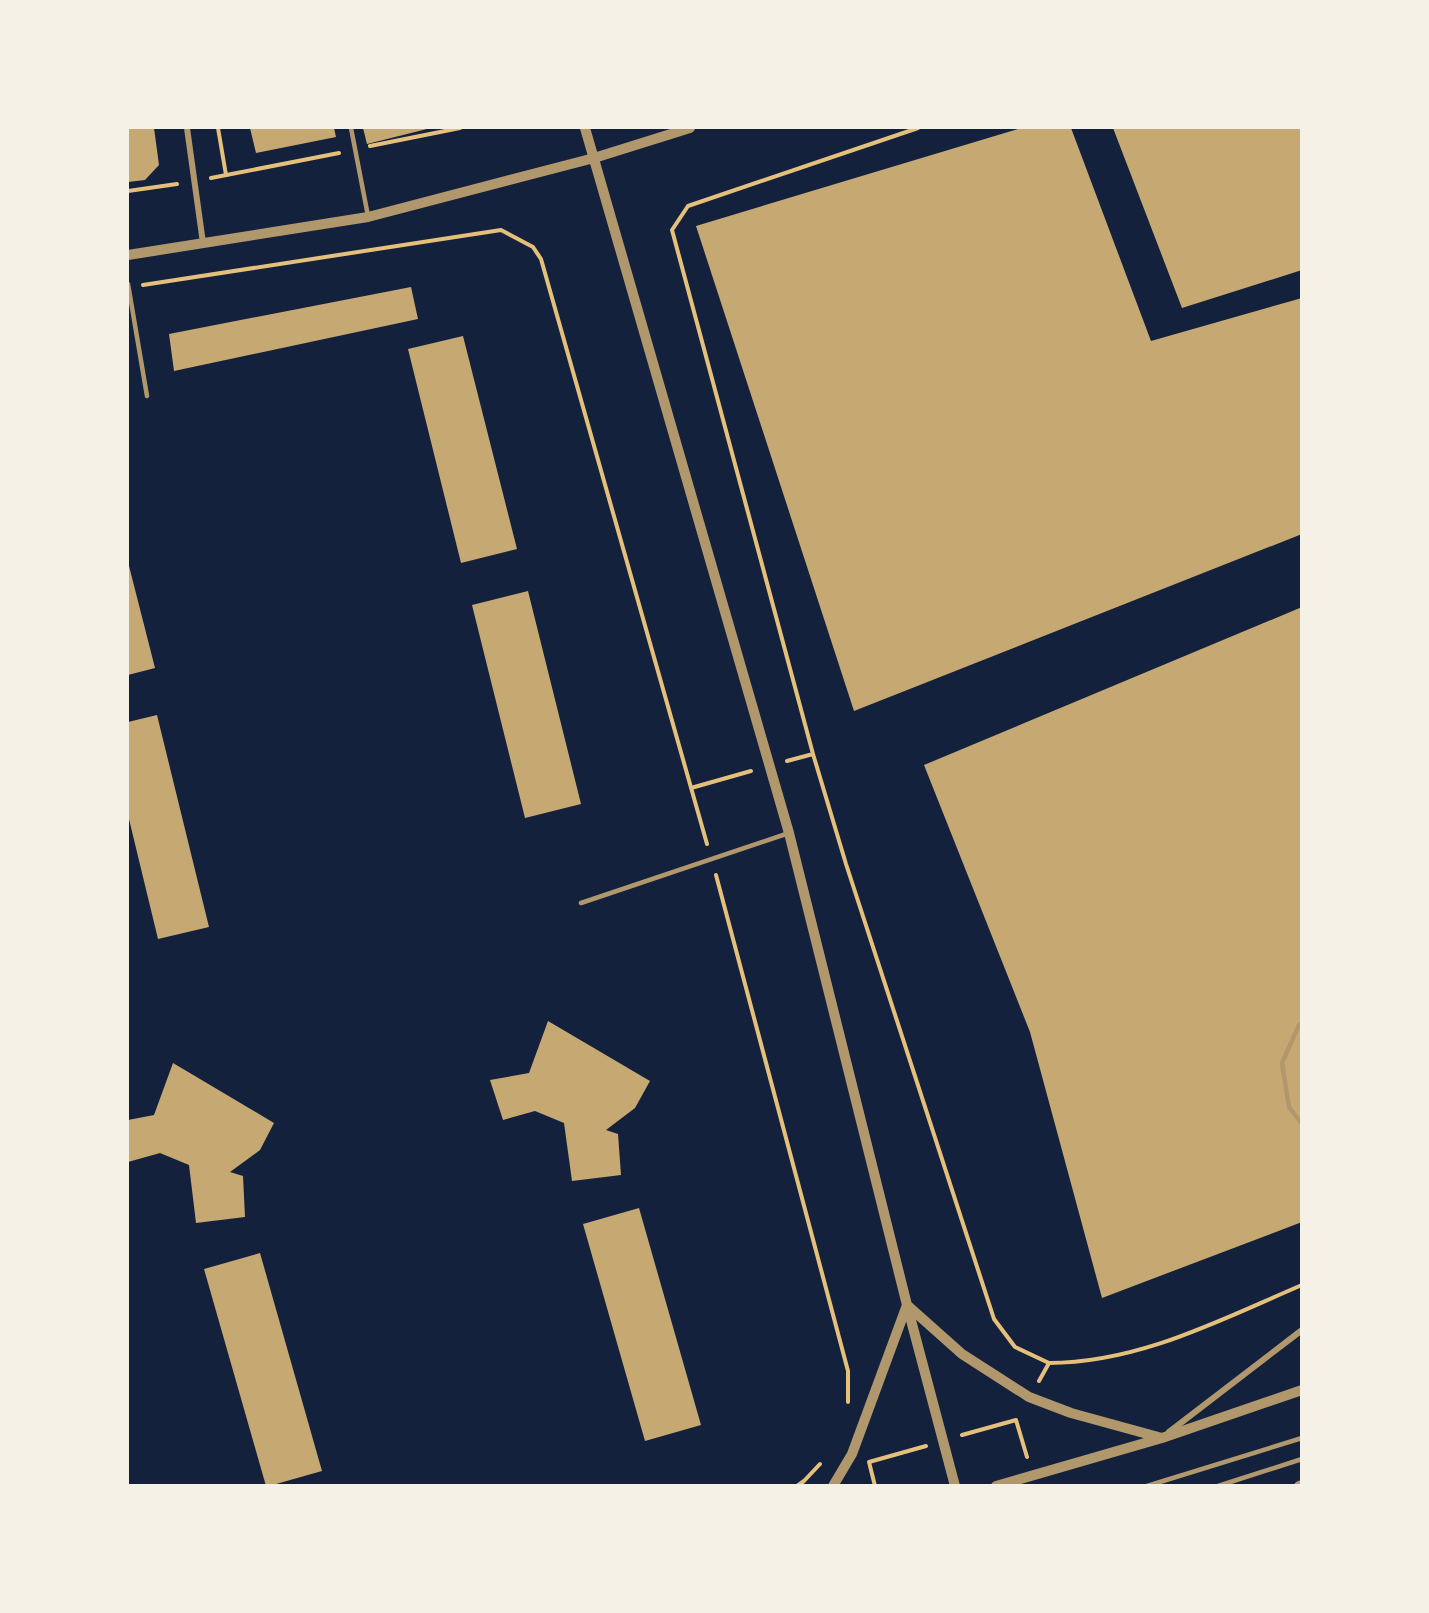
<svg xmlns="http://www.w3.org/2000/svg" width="1429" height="1613" font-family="'PT Sans',sans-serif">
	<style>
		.building { fill: #c6a872 }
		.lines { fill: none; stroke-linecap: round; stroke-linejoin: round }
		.path { stroke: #e5c07b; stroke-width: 4 }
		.service { stroke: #b1986c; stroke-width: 4.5 }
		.minor { stroke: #b1986c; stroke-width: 6 }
		.tertiary { stroke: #b1986c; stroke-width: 10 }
	</style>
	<rect width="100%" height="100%" fill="#14213d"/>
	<path class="building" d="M128,128h26l5,37 -14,15 -17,2z
		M250,128h84l2,9 -80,16z
		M363,128h68l-64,16z
		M1021,128h50l80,213 151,-43v236l-448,177 -158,-485z
		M1113,128h189v142l-120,38z
		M411,287l7,32 -244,52 -5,-37z
		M463,336l54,213 -56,14 -53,-214z
		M128,562l27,106 -27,7z
		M528,591l53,213 -56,14 -53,-213z
		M1302,607v615l-200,76 -72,-266 -106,-267z
		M157,715l52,212 -51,12 -30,-124v-93z
		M548,1021l102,60 -15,27 -29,22 12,4 3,41 -49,6 -8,-58 -29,-12 -32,9 -13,-40 39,-7z
		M173,1063l101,60 -14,27 -30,22 13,4 2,41 -49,6 -7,-58 -29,-12 -32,9v-42l26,-5z
		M639,1208l62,217 -56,16 -62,-217z
		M260,1253l62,218 -53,15h-3l-62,-217z"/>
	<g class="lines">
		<path class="path" d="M218,128l8,47
			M918,128l-230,78 -16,24 141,524 33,110 148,455 21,28 34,16
			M370,146l90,-18
			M211,178l128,-25
			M128,191l49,-7
			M143,285l358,-55 32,17 8,12 166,585
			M787,761l26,-7
			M691,788l60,-17
			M716,875l132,496v31
			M1039,1381l10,-18c90,0 171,-43 253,-78
			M962,1435l54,-15 11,37
			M797,1486l7,-5 16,-17
			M875,1486l-6,-24 57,-16"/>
		<path class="service" d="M351,128l17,88
			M128,284l19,112
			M581,903l208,-70
			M1302,1024l-3,1 -17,38 7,44 13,17
			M1147,1486l155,-48
			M1218,1486l84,-27"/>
		<path class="minor" d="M187,128l16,115
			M1169,1432l133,-102"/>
		<path class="tertiary" d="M585,128l204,705 118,472 48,181
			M128,255l240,-38 226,-59 96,-30
			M833,1486l19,-32 55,-149 55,49 67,43 42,16 91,25
			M996,1486l166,-48 140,-48
			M1299,1486l3,-1"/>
	</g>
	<rect width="1429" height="1613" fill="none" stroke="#f6f1e7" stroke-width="258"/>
</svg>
